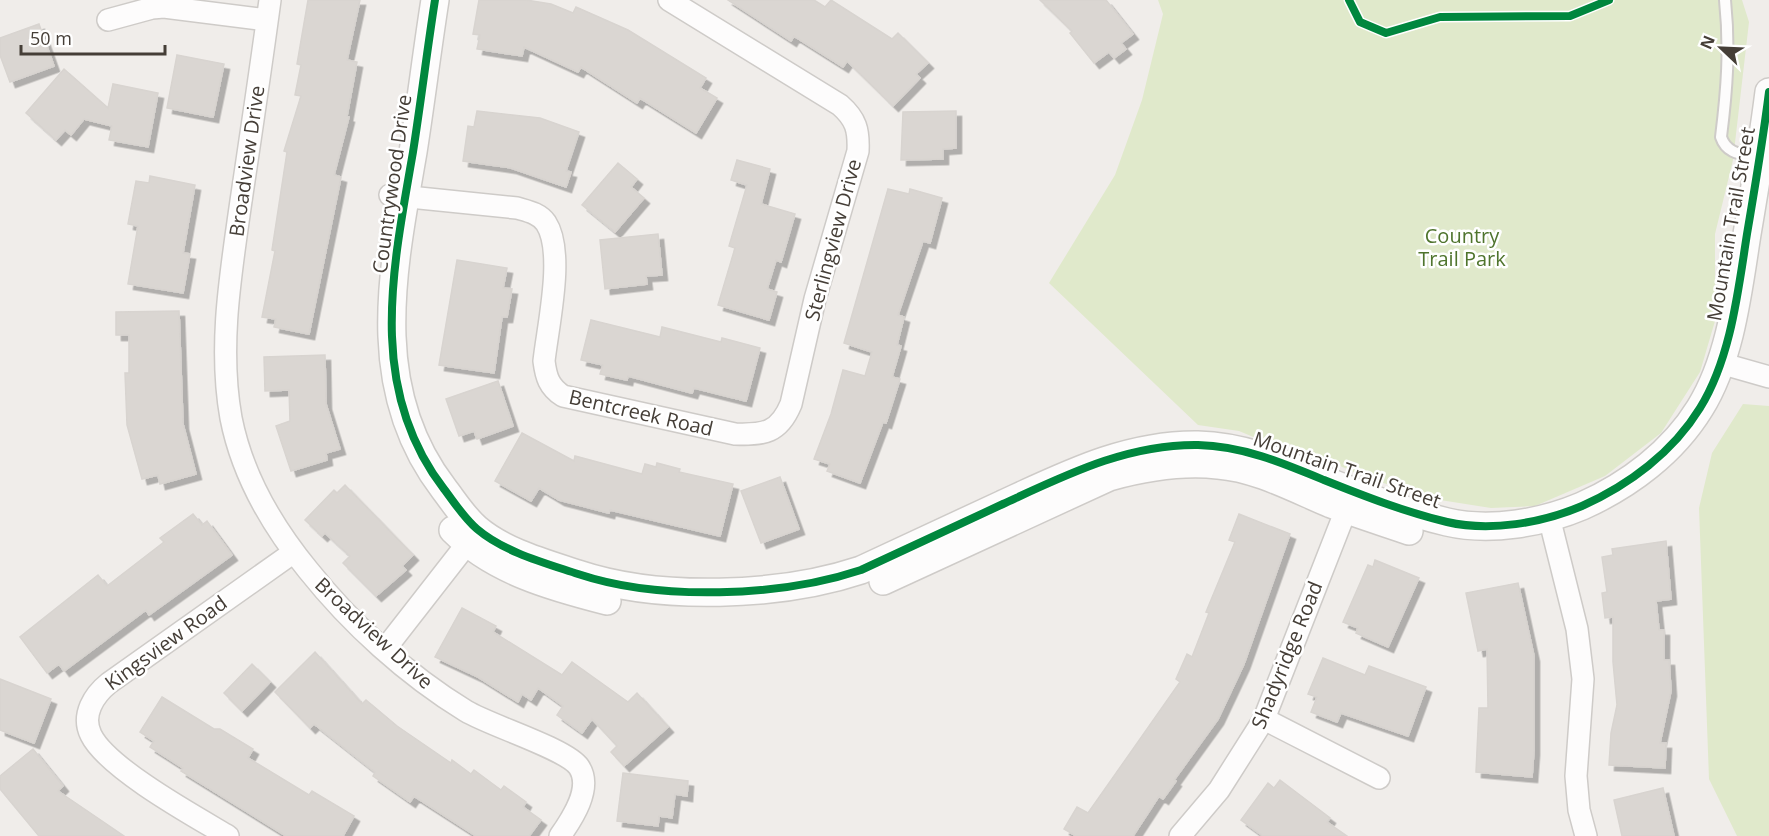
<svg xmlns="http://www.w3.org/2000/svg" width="1769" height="836" font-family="'Open Sans',sans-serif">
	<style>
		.green { fill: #e0e9cb }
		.building { fill: #dad6d2; stroke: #d8d4d0; stroke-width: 1.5; filter: url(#shadow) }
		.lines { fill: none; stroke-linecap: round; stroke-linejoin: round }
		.service-casing { stroke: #cecbc8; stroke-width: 14 }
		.minor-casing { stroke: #cecbc8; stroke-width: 24 }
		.tertiary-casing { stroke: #cecbc8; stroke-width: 30 }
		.service { stroke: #fdfcfc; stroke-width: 10 }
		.minor { stroke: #fdfcfc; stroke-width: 21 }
		.tertiary { stroke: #fdfcfc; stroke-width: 27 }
		.cycleway-casing { stroke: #fff; stroke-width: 11 }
		.cycleway { stroke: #00873e; stroke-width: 8 }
		.labels { text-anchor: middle; stroke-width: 5; stroke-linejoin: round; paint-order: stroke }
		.street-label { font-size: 20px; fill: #453e37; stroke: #fff }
		.park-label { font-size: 20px; fill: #4f742d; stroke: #fff }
	</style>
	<defs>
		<filter id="shadow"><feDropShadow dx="5.5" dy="5.5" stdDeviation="0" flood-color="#0004"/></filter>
	</defs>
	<rect width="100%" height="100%" fill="#f0edea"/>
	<path class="green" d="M1158,0h584l7,22 -16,138 -18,74v87l-15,51 -39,61 -56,43 -70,30 -44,2 -51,-8 -70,-21 -80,-35 -8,5 -43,-18 -41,-6 -149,-142 66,-108 27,-75 21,-86z
		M1743,404l26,2v430h-32l-28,-57 -10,-271 13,-55z"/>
	<path class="building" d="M308,0h52l-13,60 10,2 -10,54 2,1 -15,58 7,2 -32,157 -35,-7 2,-8 -14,-2 13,-66 -3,-1 15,-98 -3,-1 17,-55 -6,-1 6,-30 -4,-1z
		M479,0h47l25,4 22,9 3,-6 52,23 78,48 -6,10 17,10 -21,35 -56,-35 -3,5 -56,-36 -3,5 -54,-25 -2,9 -45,-7 3,-14 -7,-1z
		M728,0h86l11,7 6,-7 61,39 6,-6 30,30 -12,11 4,4 -27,28 -46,-45 -4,6 -49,-31 -3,5z
		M1040,0h66l27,34 -12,9 5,6 -12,9 -5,-6 -15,11 -24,-30 2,-2z
		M39,24l15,42 -44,16 -10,-27v-17z
		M177,55l47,9 -11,53 -46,-9z
		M64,69l44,39 5,-24 45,9 -10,54 -39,-7 3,-14 -28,-7 -13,16 -6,-5 -9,10 -30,-27z
		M477,111l63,7 39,14 -13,39 5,1 -5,15 -55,-19 -48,-7 5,-35 6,1z
		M956,111v37l-13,1v10l-42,1 2,-48z
		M737,160l33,9 -9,35 34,10 -14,48 -5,-2 -9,29 10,3 -8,28 -51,-15 17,-57 -6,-2 18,-61 -16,-5z
		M618,163l19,16 -6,8 13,11 -29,34 -33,-27z
		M150,176l45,9 -12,68 7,1 -7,39 -55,-9 10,-58 -10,-2 8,-43 13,2z
		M888,189l21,5 1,-5 32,9 -12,45 -7,-2 -25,74 6,2 -7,28 4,1 -9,31 8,2 -14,44 -3,-1 -23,61 -33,-12 3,-7 -16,-5 17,-45 12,-44 22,6 7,-24 -28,-9z
		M658,234l4,41 -16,1 1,8 -42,5 -5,-49z
		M457,260l50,8 -4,20 9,1 -5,28h-5l-8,56 -55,-8z
		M179,311l4,113 13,50 -36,10 -2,-9 -16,4 -15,-54 -2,-52h4v-38h-13v-23z
		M591,320l69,17 2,-10 59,15 1,-4 38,10 -14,53 -52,-13 -2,5 -64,-17 -1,4 -27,-6 3,-9 -22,-5z
		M325,355l1,49 14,45 -14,4 1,7 -36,11 -15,-45 14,-5 -1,-31 -24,1 -1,-34z
		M498,381l15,45 -36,13 -3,-8 -15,5 -13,-37z
		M522,433l52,28 1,-5 67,18 3,-10 11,3 1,-4 23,6 -1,3 54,12 -13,52 -110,-26 -1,3 -50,-13 -20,-12 -8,13 -36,-20z
		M780,477l19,52 -38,14 -20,-52z
		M345,485l68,70 -11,11 4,4 -30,26 -33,-33 7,-7 -25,-23 -3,3 -17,-16 29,-30 3,3z
		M193,514l9,11 5,-4 25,34 -83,60 -3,-5 -82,61 -5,-7 -12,9 -27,-36 78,-62 9,11 57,-44 -4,-4z
		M1239,514l51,20 -46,130 -26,55 -44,61 2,1 -13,18 -4,-3 -26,40h-57l-12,-7 13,-22 11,6 92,-131 -4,-3 11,-25 5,3 17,-44 -3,-1 29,-70 -6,-2z
		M1666,541l5,58 -15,2 3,29h5v30h5l2,31 -11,52h6l-1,25 -56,-3 2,-32 6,-28 -4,-43v-45l-8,1 -3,-25 5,-1 -5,-35 11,-2 -1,-6z
		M1375,560l44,18 -31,69 -32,-14 2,-5 -15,-6 25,-57 5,2z
		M1518,583l16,73v94l-2,27 -56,-5 3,-64h9l-1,-59 -9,2 -12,-58z
		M462,608l34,18 -3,6 69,43 10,-13 56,40 9,-9 31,34 -44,39 -13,-14 6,-6 -25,-27 -10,14 -25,-18 6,-9 -25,-18 -7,12 -9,-6 -4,8 -40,-25 -43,-20z
		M315,652l47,52 4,-4 31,26 54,37 1,-3 19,14 3,-4 27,20 3,-4 22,16 -3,5 18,13 -12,16h-53l-62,-40 -4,6 -37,-26 2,-4 -61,-48 -4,4 -35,-36z
		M1323,658l42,17 4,-9 57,21 -18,49 -67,-23 -4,9 -26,-10 6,-15 -9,-3z
		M252,664l18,18 -28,29 -18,-18z
		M0,679l51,20 -17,44 -34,-13z
		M162,697l52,32h6l33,20 -5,9 61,37 3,-4 42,25 -11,20h-57l-105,-65 2,-3 -33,-21 4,-6 -14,-9z
		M33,749l30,37 -5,5 66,45h-85l-39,-47v-13z
		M623,773l65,8 -1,15 -12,-2 -3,24 -13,-2 -1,10 -41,-5z
		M1280,780l50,38 -3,4 20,14h-84l-22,-16 27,-37 6,5z
		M1663,788l11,48h-52l-8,-36z"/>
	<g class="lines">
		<defs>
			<path id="service" d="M1725,0c5,49 2,89 -4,137 6,18 22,17 39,21"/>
			<path id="minor" d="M270,0c-9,67 -19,134 -29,201 -10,71 -23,145 -10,217 11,56 41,108 77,152 43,54 99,105 158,141 25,15 101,38 113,56 14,21 -7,52 -19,69
				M108,20l44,-12 12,-1 103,13
				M390,195l127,13c10,3 22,5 29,15 19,29 2,102 -2,138 2,16 5,26 19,35l172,38c29,1 44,-1 56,-30l24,-105 43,-148c1,-21 -2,-32 -18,-46l-171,-105
				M1720,363l49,14
				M1549,517l28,112 6,50 -7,97 3,34 7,26
				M385,649l92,-118
				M1264,719l115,59
				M228,836c-34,-20 -121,-68 -137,-101 -10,-20 3,-40 18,-52l185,-131
				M1180,836l39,-46 45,-71 87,-222"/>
			<path id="tertiary" d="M435,0c-8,51 -14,101 -22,152 -20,116 -47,236 31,337 10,13 20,29 33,40 27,23 68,34 101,45 81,27 202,23 283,-4 48,-22 95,-44 142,-66 63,-29 124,-60 195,-59 45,1 85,18 126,35 40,16 81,32 123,42 43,10 95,1 135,-16 47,-21 91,-54 118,-98 31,-50 38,-117 47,-174 8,-47 16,-94 22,-142
				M453,530c41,41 99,57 154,71
				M883,581l226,-104c36,-10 72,-16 109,-12 39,3 77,24 113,39 26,10 52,18 78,27"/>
		</defs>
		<use href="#service" class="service-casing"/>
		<use href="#minor" class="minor-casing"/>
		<use href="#tertiary" class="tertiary-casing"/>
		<use href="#service" class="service"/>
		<use href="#minor" class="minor"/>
		<use href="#tertiary" class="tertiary"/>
		<defs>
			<path id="cycleway" d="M435,0c-8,51 -14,101 -22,152 -20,116 -47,236 31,337 10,13 20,29 33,40 27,23 68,34 101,45 81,27 202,23 283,-4 48,-22 95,-44 142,-66 63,-29 124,-60 195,-59 45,1 85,18 126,35 40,16 81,32 123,42 43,10 95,1 135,-16 47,-21 91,-54 118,-98 31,-50 38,-117 47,-174 8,-47 16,-94 22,-142
				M1349,0l11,22 26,11 54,-16 130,-1 39,-16"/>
		</defs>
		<use href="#cycleway" class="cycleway-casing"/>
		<use href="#cycleway" class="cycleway"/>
	</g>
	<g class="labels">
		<g class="street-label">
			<text transform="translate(247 161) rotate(-82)" y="7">Broadview Drive</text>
			<text transform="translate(392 184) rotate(-82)" y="7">Countrywood Drive</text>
			<text transform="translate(1731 224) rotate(-80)" y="7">Mountain Trail Street</text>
			<text transform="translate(833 240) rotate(-75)" y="7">Sterlingview Drive</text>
			<text transform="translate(641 413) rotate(13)" y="7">Bentcreek Road</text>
			<text transform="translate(1347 470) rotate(19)" y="7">Mountain Trail Street</text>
			<text transform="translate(374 633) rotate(43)" y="7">Broadview Drive</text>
			<text transform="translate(166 643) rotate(-36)" y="7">Kingsview Road</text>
			<text transform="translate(1287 655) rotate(-68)" y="7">Shadyridge Road</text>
		</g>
		<g class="park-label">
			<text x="1462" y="243">Country<tspan x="1462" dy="23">Trail Park</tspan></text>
		</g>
	</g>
	<g transform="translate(1721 48) rotate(293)" stroke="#ffffff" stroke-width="4.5" paint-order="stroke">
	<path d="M0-4.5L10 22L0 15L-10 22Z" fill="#453e37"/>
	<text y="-9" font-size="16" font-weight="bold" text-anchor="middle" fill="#453e37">N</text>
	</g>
	<path d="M21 45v9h144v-9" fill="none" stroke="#453e37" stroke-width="3"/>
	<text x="30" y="45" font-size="18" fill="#453e37" stroke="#ffffff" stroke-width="4.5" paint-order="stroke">50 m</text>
</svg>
